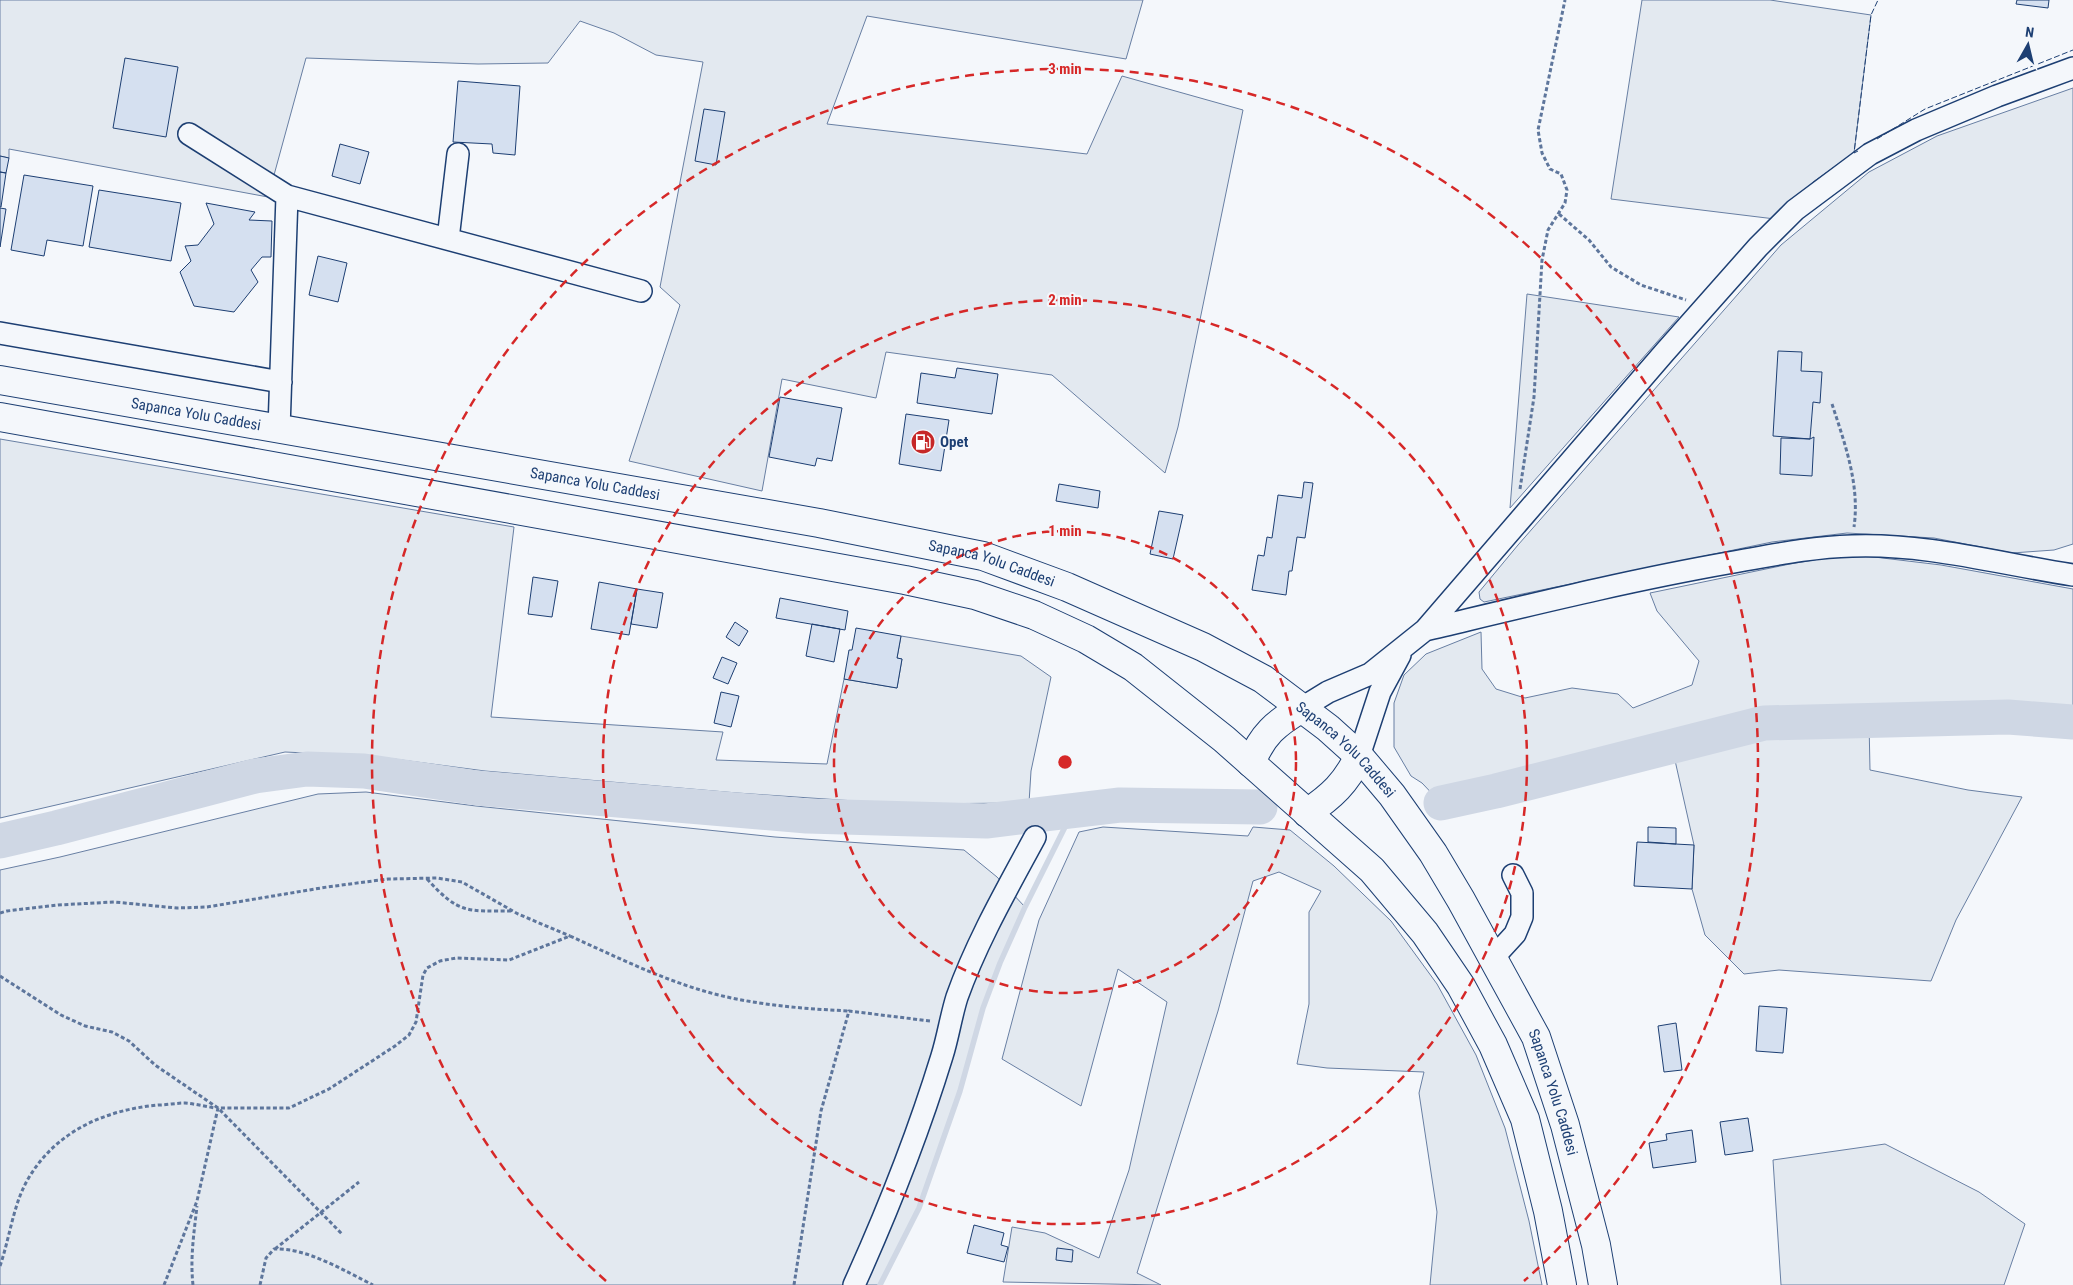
<svg xmlns="http://www.w3.org/2000/svg" width="2073" height="1285" font-family="'Roboto Condensed',sans-serif">
	<style>
		.green { fill: #e3e9f0; stroke: #687fa3 }
		.lines { fill: none; stroke-linecap: round; stroke-linejoin: round }
		.stream { stroke: #cfd7e4; stroke-width: 5.5 }
		.river { stroke: #cfd7e4; stroke-width: 35 }
		.building { fill: #d5e0f0; stroke: #1d3f73 }
		.minor-casing { stroke: #1d3f73; stroke-width: 24 }
		.highway-casing { stroke: #1d3f73; stroke-width: 30 }
		.path { stroke: #5e769c; stroke-width: 3; stroke-dasharray: 4 2.5; stroke-linecap: butt }
		.minor { stroke: #f4f7fb; stroke-width: 21 }
		.highway { stroke: #f4f7fb; stroke-width: 28 }
		.fence { stroke: #1d3f73; stroke-width: 1; stroke-dasharray: 6 2.5; stroke-linecap: butt }
		.ring { fill: none; stroke: #d62828; stroke-width: 2.5; stroke-dasharray: 9 6 }
		.labels { text-anchor: middle; stroke-width: 4; stroke-linejoin: round; paint-order: stroke }
		.street-label { font-size: 15px; fill: #1d3f73; stroke: #f4f7fb }
		.poi-label { font-size: 15px; font-weight: bold; fill: #1d3f73; stroke: #f4f7fb; text-anchor: start }
		.centre { fill: #d62828; stroke: #f4f7fb; stroke-width: 2.5 }
		.ring-label { font-size: 15px; text-anchor: middle; font-weight: bold; fill: #d62828; stroke: #f4f7fb; stroke-width: 4; stroke-linejoin: round; paint-order: stroke }
	</style>
	<rect width="100%" height="100%" fill="#f4f7fb"/>
	<path class="green" d="M0,0h1143l-17,59 -259,-43 -40,108 260,30 35,-78 121,34 -65,317 -13,46 -113,-98 -166,-23 -10,46 -94,-19 -20,112 -133,-30 51,-156 -20,-18 43,-225 -47,-7 -42,-22 -34,-12 -32,42 -70,1 -172,-6 -38,139 -259,-48v9l-9,-2z
		M1642,0h128l101,15 -17,138 -41,29 -38,37 -164,-20z
		M2073,88v456l-19,6 -42,3 -78,-15 -87,-5 -75,9 -288,60 -4,-3 -1,-7 39,-47 263,-300 88,-73 68,-36z
		M1527,294l152,23 -169,191z
		M0,439l514,88 -23,190 232,15 -7,28 111,4 17,-85 53,9 5,-29 -5,-1 4,-22 120,20 30,21 -20,94 -2,32 -130,1 -162,-11 -252,-22 -114,-15 -86,-4 -285,66z
		M1849,554l92,11 132,24v133l-65,-5 -139,4 1,49 98,20 54,7 -66,123 -25,61 -152,-11 -35,4 -39,-39 -13,-46 2,-44 -22,-98 -231,56 -19,-20 -11,-7 -17,-29v-44l10,-28 22,-21 55,-22 1,37 14,20 29,9 47,-10 46,6 15,14 59,-23 7,-24 -42,-50 -7,-18 140,-29z
		M366,792l110,14 299,31 189,13 33,27 28,30 -42,101 -23,83 -41,117 -39,77h-880v-415l60,-13 258,-63z
		M1103,827l145,9 5,-9 37,3 44,36 57,55 46,63 39,71 29,73 24,93 13,64h-112l7,-73 -18,-119 5,-21 -97,-4 -30,-4 12,-60v-92l12,-21 -42,-19 -26,9 -35,130 -81,262 24,12 -158,-3 9,-55 33,6 54,25 30,-88 38,-168 -49,-33 -37,137 -79,-47 37,-139 40,-88z
		M1885,1144l94,48 46,32 -21,61h-223l-8,-125z"/>
	<g class="lines">
		<path class="stream" d="M880,1285l39,-77 41,-117 23,-83 17,-45 25,-56 48,-96"/>
		<path class="river" d="M1441,803l55,-12 268,-68 244,-6 65,5
			M0,841l56,-13 199,-52 52,-7 57,2 113,17 330,28 179,5 134,-16 140,2"/>
	</g>
	<path class="building" d="M2017,0h32l-1,8 -32,-4z
		M125,58l53,9 -12,70 -53,-9z
		M458,81l62,5 -5,69 -22,-2 -1,-9 -39,-2z
		M704,109l21,3 -9,53 -21,-4z
		M340,144l29,8 -9,32 -28,-8z
		M0,156l9,2 -3,15 -6,-1z
		M0,172l6,1 -5,34h-1z
		M24,175l69,11 -10,60 -36,-6 -3,16 -33,-6z
		M99,190l82,13 -10,58 -82,-14z
		M206,203l49,9 -6,8 23,1 -1,36h-9l-11,13 7,12 -24,30 -40,-6 -14,-34 11,-11 -6,-15 13,-1 16,-21z
		M0,208l6,1 -6,38z
		M318,256l29,7 -9,39 -29,-7z
		M1778,351l24,1 -1,19 21,1 -2,31 -7,-1 -3,37 -37,-3z
		M957,368l41,6 -6,40 -75,-11 4,-30 34,5z
		M780,397l62,11 -10,53 -15,-3 -2,8 -46,-9z
		M906,414l43,6 -8,51 -42,-7z
		M1814,437l-2,39 -32,-2 1,-36 29,1z
		M1304,482l9,1 -8,55 -8,-1 -5,34h-3l-3,24 -34,-5 6,-35 6,1 3,-19 5,1 6,-43 24,3z
		M1059,484l41,7 -2,17 -42,-7z
		M1159,511l24,4 -10,44 -23,-5z
		M533,577l25,4 -6,36 -24,-3z
		M599,582l38,7 -8,46 -38,-6z
		M637,589l26,4 -6,35 -26,-4z
		M780,598l68,13 -3,19 -69,-12z
		M735,622l13,9 -9,15 -13,-9z
		M812,624l28,5 -6,33 -28,-6z
		M856,628l45,8 -4,22 5,1 -5,29 -53,-9 5,-29h3z
		M722,657l15,6 -9,21 -15,-6z
		M721,692l18,4 -8,31 -17,-4z
		M1648,827l28,1v16l-28,-2z
		M1637,842l57,3 -2,44 -58,-3z
		M1759,1006l28,2 -4,45 -27,-2z
		M1676,1023l6,47 -18,2 -6,-46z
		M1748,1118l5,33 -28,4 -5,-33z
		M1692,1130l4,32 -43,6 -4,-25 18,-3 -1,-6z
		M974,1225l30,8 -3,12 7,2 -4,15 -37,-9z
		M1057,1248l16,2 -1,12 -16,-2z"/>
	<g class="lines">
		<defs>
			<path id="minor" d="M189,134l98,62
				M448,239l10,-85
				M0,333l281,49
				M279,429l8,-233 354,95
				M1425,630c101,-24 201,-49 303,-67 41,-7 82,-16 124,-17 72,-3 149,18 221,29
				M1302,708l26,-16 42,-18 55,-44 239,-277 94,-106 37,-37 75,-56 46,-24 81,-34 76,-28
				M1359,756l21,-64 20,-37
				M1493,958l22,-24 7,-17v-24l-9,-18
				M854,1285c34,-75 64,-151 88,-229 6,-19 9,-40 15,-59 20,-56 50,-108 78,-160"/>
			<g id="highway">
				<path id="s1" d="M0,380l819,143 164,33 84,31 136,60 60,32 65,49 31,28 33,39 41,58 28,47 75,137 29,88 31,120 7,40"/>
				<path d="M0,417l905,163 70,15 59,20 52,24 47,28 91,72 148,131 53,63 36,53 32,59 32,74 23,92 14,74"/>
				<path d="M1251,763c11,-28 25,-40 51,-55"/>
				<path d="M1307,813c25,-17 39,-30 52,-57"/>
			</g>
		</defs>
		<use href="#minor" class="minor-casing"/>
		<use href="#highway" class="highway-casing"/>
		<path class="path" d="M1559,214l30,26 22,27 30,18 45,15
			M1832,404c13,40 28,81 22,123
			M1520,489l14,-92 8,-137 6,-30 17,-27 2,-13 -6,-16 -11,-5 -8,-16 -4,-23 27,-130
			M427,879c32,35 39,32 85,32
			M0,913l7,-2 51,-6 56,-3 63,6 30,-1 120,-20 61,-8 49,-1 25,4 56,32 52,22
			M0,976l61,39 24,11 27,6 17,9 26,24 63,43 124,126
			M275,1249l84,-67
			M0,1266c10,-29 13,-61 28,-87 28,-48 77,-69 130,-74 9,0 18,-2 27,-2 10,1 20,3 30,5
			M164,1285l33,-84 21,-93h71l40,-19 66,-43 14,-11 7,-13 7,-47 4,-7 13,-7 16,-3 53,2 61,-24c51,23 103,49 157,61 41,9 81,12 122,14
			M193,1285c-3,-27 1,-52 4,-79
			M260,1285l6,-27 8,-9c31,-2 71,22 99,36
			M794,1285l27,-174 28,-100 81,10"/>
		<use href="#minor" class="minor"/>
		<use href="#highway" class="highway"/>
		<path class="fence" d="M1877,139l48,-30 148,-59
			M1858,151l-4,2 17,-138 7,-15"/>
	</g>
	<g class="ring">
		<circle cx="1065" cy="762" r="231"/>
		<circle cx="1065" cy="762" r="462"/>
		<path d="M606 1281A693 693 0 1 1 1524 1281"/>
	</g>
	<defs>
		<symbol id="fuel-disc" viewBox="-11 -11 22 22"><circle r="9.5" fill="#c62828" stroke="#f4f7fb"/><path d="M-5.5-6h7V0h2V4h1.3V-2.5L3-4.5l.8-.8L6-3V5H2.5V1h-1V6h-7ZM-4.2-4.7v3.2H.2V-4.7Z" fill="#fff"/></symbol>
	</defs>
	<g fill-rule="evenodd">
		<use href="#fuel-disc" x="909" y="428" width="28" height="28"/>
	</g>
	<g class="labels">
		<g class="street-label">
			<text dy="5" stroke="none"><textPath href="#s1" startOffset="199">Sapanca Yolu Caddesi</textPath></text>
			<text dy="5" stroke="none"><textPath href="#s1" startOffset="604">Sapanca Yolu Caddesi</textPath></text>
			<text dy="5" stroke="none"><textPath href="#s1" startOffset="1009">Sapanca Yolu Caddesi</textPath></text>
			<text dy="5" stroke="none"><textPath href="#s1" startOffset="1414">Sapanca Yolu Caddesi</textPath></text>
			<text dy="5" stroke="none"><textPath href="#s1" startOffset="1819">Sapanca Yolu Caddesi</textPath></text>
		</g>
		<g class="poi-label">
			<text x="940" y="447">Opet</text>
		</g>
	</g>
	<circle cx="1065" cy="762" r="8" class="centre"/>
	<g class="ring-label">
		<text x="1065" y="74">3 min</text>
		<text x="1065" y="305">2 min</text>
		<text x="1065" y="536">1 min</text>
	</g>
	<g transform="translate(2028 45) rotate(8)" stroke="#f4f7fb" stroke-width="4" paint-order="stroke">
	<path d="M0-4L9 19L0 12L-9 19Z" fill="#1d3f73"/>
	<text y="-8" font-size="14" font-weight="bold" text-anchor="middle" fill="#1d3f73">N</text>
	</g>
</svg>
